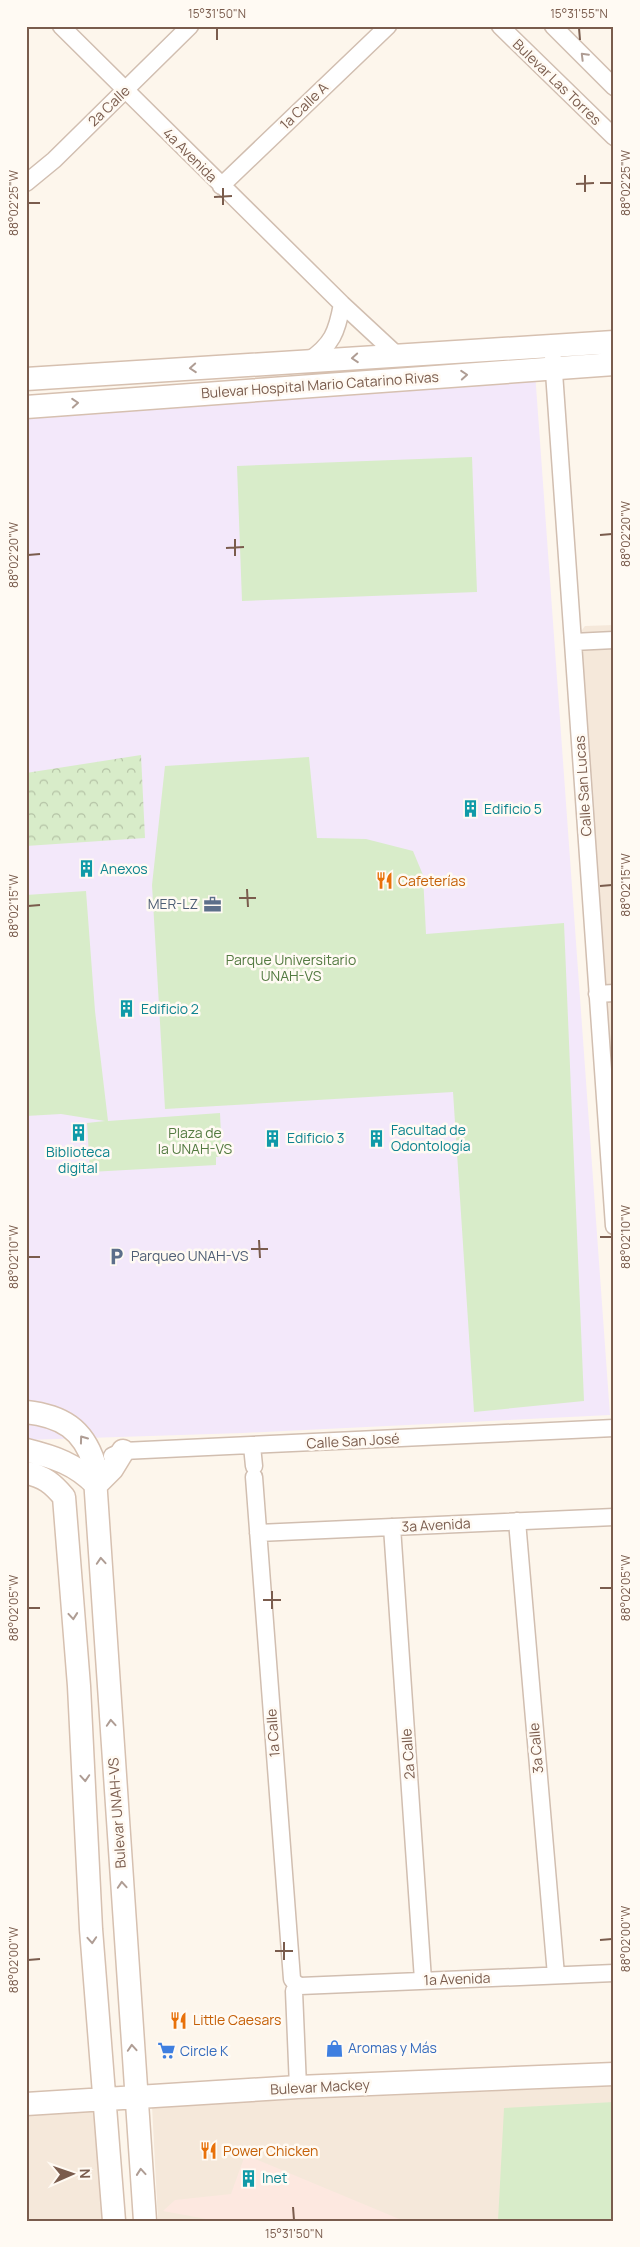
<svg xmlns="http://www.w3.org/2000/svg" width="640" height="2247" font-family="Manrope,sans-serif">
	<style>
		.residential { fill: #f5e8da }
		.commercial { fill: #fde8e0 }
		.education { fill: #f3e8fa }
		.green { fill: #d8ecc9 }
		.forest { fill: url(#forest-crowns) }
		.lines { fill: none; stroke-linecap: round; stroke-linejoin: round }
		.minor-casing { stroke: #d1beb0; stroke-width: 19 }
		.secondary-casing { stroke: #d6c0b0; stroke-width: 25 }
		.minor { stroke: #fff; stroke-width: 16 }
		.secondary { stroke: #fff; stroke-width: 22 }
		.oneway { stroke: #af9d94 }
		.ticks { fill: none; stroke: #7a5c4d; stroke-width: 2 }
		.labels { text-anchor: middle; stroke-width: 5; stroke-linejoin: round; paint-order: stroke }
		.street-label { font-size: 14px; fill: #7a5c4d; stroke: #fffaf3 }
		.culture-label { font-size: 14px; fill: #0d838f; stroke: #fffaf3; text-anchor: start }
		.food-label { font-size: 14px; fill: #c56008; stroke: #fffaf3; text-anchor: start }
		.service-label { font-size: 14px; fill: #4e5e75; stroke: #fffaf3; text-anchor: end }
		.park-label { font-size: 14px; fill: #537a41; stroke: #fffaf3 }
		.shop-label { font-size: 14px; fill: #366cbe; stroke: #fffaf3; text-anchor: start }
		.neatline { fill: none; stroke: #7a5c4d; stroke-width: 2 }
		.ticks-label { font-size: 12px; text-anchor: middle; fill: #7a5c4d }
	</style>
	<defs>
		<pattern id="forest-crowns" width="20" height="18" patternUnits="userSpaceOnUse" patternTransform="scale(1.25)"><rect width="20" height="18" fill="#d8ecc9"/><path d="M2 6a3 3 0 1 1 6 0M12 15a3 3 0 1 1 6 0" fill="none" stroke="#b4c2a5"/></pattern>
	</defs>
	<rect width="100%" height="100%" fill="#fdf6ec"/>
	<path class="residential" d="M614,625v601l-41,-584 12,-16z
		M614,2086v135h-456l-6,-115z
		M104,2099l10,122h-88v-118z"/>
	<path class="commercial" d="M245,2155l20,8 139,58h-187l-54,-10 12,-11 56,-6z"/>
	<path class="education" d="M535,372l75,1043 -367,18 -217,7v-1024z"/>
	<path class="green" d="M472,457l5,135 -235,9 -5,-135z
		M309,757l8,81 49,1 47,12 10,24 3,59 138,-11 20,478 -110,11 -21,-320 -288,17 -13,-224 13,-119z
		M86,891l9,120 13,110 112,-8 2,43 -6,1v8l-126,7 -3,-49 18,-2 -44,-7 -35,2v-221z
		M614,2102v119h-116l6,-113z"/>
	<path class="forest" d="M141,755l4,83 -119,8v-73z"/>
	<g class="lines">
		<defs>
			<path id="minor" d="M61,26l281,278 55,51
				M500,26l114,111
				M553,26l61,61
				M26,183l28,-23 136,-134
				M221,186l167,-160
				M553,358l61,868
				M308,361c24,-16 29,-29 34,-57
				M573,642l41,-2
				M597,994l17,-1
				M252,1446l2,20
				M112,1456l11,-5 491,-23
				M254,1477l38,502 3,4 5,3 314,-13
				M517,1521l39,454
				M392,1527l31,453
				M258,1533l356,-16
				M294,1991l4,96"/>
			<path id="secondary" d="M26,379l588,-37
				M26,407l588,-43
				M26,1412c36,4 57,17 68,51l51,758
				M26,1450c28,7 50,14 70,35
				M26,1473c18,3 27,11 38,24l15,189 12,243 23,292
				M96,1485l16,-16 11,-18
				M26,2104l272,-17 316,-13"/>
		</defs>
		<use href="#minor" class="minor-casing"/>
		<use href="#secondary" class="secondary-casing"/>
		<use href="#minor" class="minor"/>
		<use href="#secondary" class="secondary"/>
	</g>
	<defs><path id="oneway-chevron" d="M-2-3.5L2.5 0L-2 3.5" fill="none" stroke-width="1.6" stroke-linecap="round" stroke-linejoin="round" transform="scale(1.25)"/></defs>
	<g class="oneway">
		<use href="#oneway-chevron" transform="translate(584 56) rotate(-135)"/>
		<use href="#oneway-chevron" transform="translate(355 358) rotate(176)"/>
		<use href="#oneway-chevron" transform="translate(193 368) rotate(176)"/>
		<use href="#oneway-chevron" transform="translate(464 375) rotate(-4)"/>
		<use href="#oneway-chevron" transform="translate(75 403) rotate(-4)"/>
		<use href="#oneway-chevron" transform="translate(83 1439) rotate(-126)"/>
		<use href="#oneway-chevron" transform="translate(101 1561) rotate(-94)"/>
		<use href="#oneway-chevron" transform="translate(73 1616) rotate(85)"/>
		<use href="#oneway-chevron" transform="translate(111 1723) rotate(-94)"/>
		<use href="#oneway-chevron" transform="translate(85 1778) rotate(86)"/>
		<use href="#oneway-chevron" transform="translate(122 1885) rotate(-94)"/>
		<use href="#oneway-chevron" transform="translate(92 1940) rotate(86)"/>
		<use href="#oneway-chevron" transform="translate(132 2048) rotate(-94)"/>
		<use href="#oneway-chevron" transform="translate(141 2172) rotate(-95)"/>
	</g>
	<path class="ticks" d="M217,28v12M579,28l1,12M585,175v17M600,183h12M576,184l18,-1M223,188v17M214,197l18,-1M28,203h12M600,535l12,-1M235,539v17M226,548l18,-1M28,555l12,-1M600,886l12,-1M247,889l1,18M239,898h17M28,906l12,-1M600,1237h12M259,1240l1,18M251,1249h17M28,1257h12M600,1588h12M272,1591v18M263,1600h18M28,1608h12M600,1940l12,-1M284,1942v18M275,1951h18M28,1960l12,-1M293,2207l1,13"/>
	<defs>
		<symbol id="building-bare" viewBox="-9 -9 18 18"><path d="M-4-6H4V6H1V3H-1V6H-4ZM-2.5-4.3h1.7v1.8h-1.7ZM.8-4.3h1.7v1.8H.8ZM-2.5-1h1.7V.8h-1.7ZM.8-1h1.7V.8H.8Z" fill="#0f9aa8" stroke="#fffaf3" stroke-width="2.5" paint-order="stroke"/></symbol>
		<symbol id="restaurant-bare" viewBox="-9 -9 18 18"><path d="M-5-6h1v4h1v-4h1v4h1v-4h1v5L-1.5 .5V6h-2V.5L-5-1ZM5-6V6H3V1.5H1.5Q1.5-4 5-6Z" fill="#e8710a" stroke="#fffaf3" stroke-width="2.5" paint-order="stroke"/></symbol>
		<symbol id="office-bare" viewBox="-9 -9 18 18"><path d="M-6-3h4V-5.5h4V-3h4V5H-6ZM-1-4.5V-3h2v-1.5ZM-6 0V1H6V0Z" fill="#5c6f8a" stroke="#fffaf3" stroke-width="2.5" paint-order="stroke"/></symbol>
		<symbol id="parking-bare" viewBox="-9 -9 18 18"><path d="M-3.5-5.5H1a3.5 3.5 0 0 1 0 7H-1V5.5H-3.5ZM-1-3.4V-.6H.8a1.4 1.4 0 0 0 0-2.8Z" fill="#5c6f8a" stroke="#fffaf3" stroke-width="2.5" paint-order="stroke"/></symbol>
		<symbol id="shop-bare" viewBox="-9 -9 18 18"><path d="M-5-2.5h2.3a2.7 3.5 0 0 1 5.4 0H5L5.5 6h-11ZM-1.5-2.5h3a1.5 2.3 0 0 0-3 0Z" fill="#3f7fe0" stroke="#fffaf3" stroke-width="2.5" paint-order="stroke"/></symbol>
		<symbol id="supermarket-bare" viewBox="-9 -9 18 18"><path d="M-6-5.5h2.5l.6 2H6L4.5 2H-2.5L-4.4-4H-6ZM-1.5 3.2a1.3 1.3 0 1 0 .1 0ZM3 3.2a1.3 1.3 0 1 0 .1 0Z" fill="#3f7fe0" stroke="#fffaf3" stroke-width="2.5" paint-order="stroke"/></symbol>
	</defs>
	<g fill-rule="evenodd">
		<use href="#building-bare" x="458" y="796" width="25" height="25"/>
		<use href="#building-bare" x="74" y="856" width="25" height="25"/>
		<use href="#restaurant-bare" x="372" y="868" width="25" height="25"/>
		<use href="#office-bare" x="200" y="892" width="25" height="25"/>
		<use href="#building-bare" x="114" y="996" width="25" height="25"/>
		<use href="#building-bare" x="66" y="1120" width="25" height="25"/>
		<use href="#building-bare" x="260" y="1126" width="25" height="25"/>
		<use href="#building-bare" x="364" y="1126" width="25" height="25"/>
		<use href="#parking-bare" x="104" y="1244" width="25" height="25"/>
		<use href="#restaurant-bare" x="166" y="2008" width="25" height="25"/>
		<use href="#shop-bare" x="322" y="2036" width="25" height="25"/>
		<use href="#supermarket-bare" x="154" y="2038" width="25" height="25"/>
		<use href="#restaurant-bare" x="196" y="2138" width="25" height="25"/>
		<use href="#building-bare" x="236" y="2166" width="25" height="25"/>
	</g>
	<g class="labels">
		<g class="street-label">
			<text transform="translate(557 82) rotate(44)" y="5">Bulevar Las Torres</text>
			<text transform="translate(109 106) rotate(-44)" y="5">2a Calle</text>
			<text transform="translate(304 106) rotate(-44)" y="5">1a Calle A</text>
			<text transform="translate(190 155) rotate(45)" y="5">4a Avenida</text>
			<text transform="translate(320 385) rotate(-4)" y="5">Bulevar Hospital Mario Catarino Rivas</text>
			<text transform="translate(583 786) rotate(-94)" y="5">Calle San Lucas</text>
			<text transform="translate(353 1441) rotate(-3)" y="5">Calle San José</text>
			<text transform="translate(436 1525) rotate(-3)" y="5">3a Avenida</text>
			<text transform="translate(273 1733) rotate(-94)" y="5">1a Calle</text>
			<text transform="translate(536 1748) rotate(-95)" y="5">3a Calle</text>
			<text transform="translate(408 1754) rotate(-94)" y="5">2a Calle</text>
			<text transform="translate(117 1813) rotate(-94)" y="5">Bulevar UNAH-VS</text>
			<text transform="translate(457 1979) rotate(-2)" y="5">1a Avenida</text>
			<text transform="translate(320 2087) rotate(-3)" y="5">Bulevar Mackey</text>
		</g>
		<g class="culture-label">
			<text x="484" y="814">Edificio 5</text>
			<text x="100" y="874">Anexos</text>
			<text x="141" y="1014">Edificio 2</text>
			<text x="391" y="1135">Facultad de<tspan x="391" dy="16">Odontología</tspan></text>
			<text x="287" y="1143">Edificio 3</text>
			<text x="78" y="1157" text-anchor="middle">Biblioteca<tspan x="78" dy="16">digital</tspan></text>
			<text x="262" y="2183">Inet</text>
		</g>
		<g class="food-label">
			<text x="398" y="886">Cafeterías</text>
			<text x="193" y="2025">Little Caesars</text>
			<text x="223" y="2156">Power Chicken</text>
		</g>
		<g class="service-label">
			<text x="198" y="909">MER-LZ</text>
			<text x="131" y="1261" text-anchor="start">Parqueo UNAH-VS</text>
		</g>
		<g class="park-label">
			<text x="291" y="965">Parque Universitario<tspan x="291" dy="16">UNAH-VS</tspan></text>
			<text x="195" y="1138">Plaza de<tspan x="195" dy="16">la UNAH-VS</tspan></text>
		</g>
		<g class="shop-label">
			<text x="348" y="2053">Aromas y Más</text>
			<text x="180" y="2056">Circle K</text>
		</g>
	</g>
	<rect width="640" height="2247" fill="none" stroke="#fffaf3" stroke-width="55"/>
	<g transform="translate(72 2174) rotate(88)" stroke="#fffaf3" stroke-width="4" paint-order="stroke">
	<path d="M0-4L9 19L0 12L-9 19Z" fill="#7a5c4d"/>
	<text y="-8" font-size="14" font-weight="bold" text-anchor="middle" fill="#7a5c4d">N</text>
	</g>
	<rect x="28" y="28" width="584" height="2192" class="neatline"/>
	<g class="ticks-label">
		<text x="217" y="18">15°31'50"N</text>
		<text x="579" y="18">15°31'55"N</text>
		<text transform="translate(626 183) rotate(-90)" y="4">88°02'25"W</text>
		<text transform="translate(14 203) rotate(-90)" y="4">88°02'25"W</text>
		<text transform="translate(626 534) rotate(-90)" y="4">88°02'20"W</text>
		<text transform="translate(14 555) rotate(-90)" y="4">88°02'20"W</text>
		<text transform="translate(626 885) rotate(-90)" y="4">88°02'15"W</text>
		<text transform="translate(14 906) rotate(-90)" y="4">88°02'15"W</text>
		<text transform="translate(626 1237) rotate(-90)" y="4">88°02'10"W</text>
		<text transform="translate(14 1257) rotate(-90)" y="4">88°02'10"W</text>
		<text transform="translate(626 1588) rotate(-90)" y="4">88°02'05"W</text>
		<text transform="translate(14 1608) rotate(-90)" y="4">88°02'05"W</text>
		<text transform="translate(626 1939) rotate(-90)" y="4">88°02'00"W</text>
		<text transform="translate(14 1960) rotate(-90)" y="4">88°02'00"W</text>
		<text x="294" y="2238">15°31'50"N</text>
	</g>
</svg>
